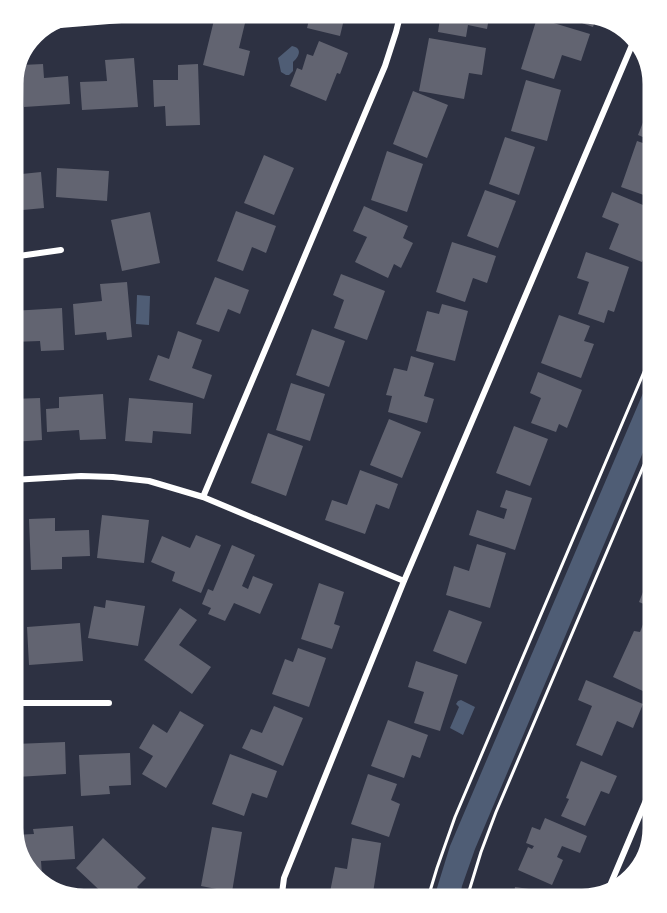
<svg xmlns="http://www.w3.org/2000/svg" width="667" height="913" font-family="'PT Sans',sans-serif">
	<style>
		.water { fill: #4f5d75 }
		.building { fill: #626471 }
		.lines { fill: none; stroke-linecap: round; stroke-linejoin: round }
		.path { stroke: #fff; stroke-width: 3 }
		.minor { stroke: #fff; stroke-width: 6 }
		.rim { fill: none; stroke: #fff; stroke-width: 3 }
	</style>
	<rect width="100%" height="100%" fill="#2d3142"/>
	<path class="water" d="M292,46c11,2 7,11 1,16v9l-4,4h-3l-5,-3 -3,-14z
		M137,295l13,1 -1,29 -13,-1z
		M655,365v59l-180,425 -13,37 -3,15h-26l17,-55z
		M461,700l14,7 -12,28 -13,-7 9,-21 -3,-3 2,-3z"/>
	<path class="building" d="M216,12l30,7 -7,29 11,3 -6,25 -41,-11z
		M311,12h20l14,3 -5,21 -33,-8z
		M441,12h49l-3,17 -19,-4 -2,12 -28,-5z
		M551,12h36l10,3 -4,12z
		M537,18l53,16 -9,27 -19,-6 -8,24 -33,-10z
		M429,38l57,10 -4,27 -13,-2 -5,26 -45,-8z
		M319,41l29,12 -8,21 -3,-1 -11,28 -36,-15 7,-18 5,2 5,-16 6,2z
		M134,58l4,49 -56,3 -2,-28 27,-1 -2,-21z
		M43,64l1,14 24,-2 2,28 -46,3 -2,-42z
		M198,64l2,61 -34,1 -1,-20 -11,1 -1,-27h25v-15z
		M526,80l35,10 -14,51 -36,-10z
		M413,91l35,14 -21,53 -34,-14z
		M655,92v50l-17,-7z
		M505,137l30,10 -16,48 -30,-11z
		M637,141l18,6v52l-34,-12z
		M387,151l36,13 -16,48 -36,-12z
		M264,155l30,13 -20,47 -30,-12z
		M57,168l52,3 -2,30 -51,-4z
		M41,172l3,36 -32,3v-36z
		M485,190l31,11 -18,47 -31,-12z
		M612,192l43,18v19l-13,33 -33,-13 10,-25 -17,-7z
		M364,206l44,20 -5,12 10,5 -12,25 -7,-4 -6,14 -33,-16 12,-25 -14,-6z
		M236,211l40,15 -10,27 -14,-6 -9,24 -26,-10z
		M150,212l10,51 -38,8 -11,-51z
		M452,242l44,14 -9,27 -14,-5 -8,24 -29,-10z
		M586,252l43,15 -15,45 -6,-2 -4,13 -26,-9 11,-32 -12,-4z
		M341,274l44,17 -18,49 -33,-12 10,-28 -11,-5z
		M215,277l34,13 -9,24 -12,-5 -9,23 -23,-8z
		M127,282l5,55 -25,3 -1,-8 -31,3 -2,-31 29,-3 -2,-17z
		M442,304l26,7 -13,50 -39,-10 11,-40 12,3z
		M62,308l2,42 -23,1 -1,-10 -28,1v-31z
		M559,315l31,11 -6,15 10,3 -13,34 -40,-15z
		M312,329l33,12 -16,46 -33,-12z
		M178,331l24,9 -10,28 20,7 -8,24 -55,-19 9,-25 11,4z
		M411,356l23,7 -10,33 10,3 -7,24 -39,-11 4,-16 -6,-1 8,-27 13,3z
		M538,372l44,18 -15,38 -8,-4 -3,8 -25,-9 10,-25 -11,-5z
		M291,383l34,11 -15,47 -34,-11z
		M103,394l3,45 -26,1 -1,-10 -32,2 -1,-23 13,-1v-11z
		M40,398l2,42 -30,2v-43z
		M129,398l64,5 -2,31 -38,-3 -1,12 -27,-2z
		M389,419l32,13 -19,46 -32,-13z
		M514,426l34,13 -18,47 -34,-13z
		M268,433l35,13 -17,50 -35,-13z
		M360,470l38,14 -9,25 -13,-5 -11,30 -40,-14 7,-20 15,5z
		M506,490l26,8 -17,52 -46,-15 8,-25 27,9 3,-10 -7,-2z
		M102,515l47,5 -5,43 -47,-5z
		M55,518v13l34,-1 1,26 -28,1v12l-31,1 -2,-51z
		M12,519h6l3,39h-9z
		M196,535l25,10 -20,48 -29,-12 3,-9 -24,-10 11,-26 28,12z
		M477,544l29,9 -16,55 -44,-13 8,-29 15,5z
		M232,545l23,10 -13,31 6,3 5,-13 20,8 -13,30 -26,-11 -9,18 -17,-7 3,-6 -9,-4 6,-15 5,2z
		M655,562v47l-16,-7z
		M319,583l25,9 -10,32 6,2 -8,23 -31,-10z
		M106,600l39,6 -7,40 -50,-8 6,-32 11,2z
		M180,608l17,12 -18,25 32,22 -19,27 -48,-34z
		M449,610l33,12 -16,42 -33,-13z
		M647,614l8,3v54l-10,21 -32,-15 21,-46 6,1z
		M12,622h4l2,29h-6z
		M80,623l3,38 -54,4 -2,-38z
		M298,648l28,10 -17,49 -37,-13 13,-35 8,3z
		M416,661l42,14 -18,56 -26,-8 10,-31 -16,-5z
		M586,680l57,24 -10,24 -16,-7 -15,35 -26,-11 16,-39 -14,-6z
		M274,706l29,12 -20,48 -41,-18 9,-19 11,4z
		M180,711l24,14 -38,63 -24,-14 11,-18 -14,-8 14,-24 14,9z
		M388,720l40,15 -8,23 -8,-3 -8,23 -33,-12z
		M65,742l1,32 -49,3 -2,-33z
		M130,753l1,32 -22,1 1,8 -29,2 -2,-41z
		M230,754l47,17 -10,27 -15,-5 -8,23 -32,-12z
		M581,761l36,15 -8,18 -8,-3 -16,35 -24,-10 8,-17 -3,-1z
		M368,774l29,10 -6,16 9,4 -11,33 -38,-13z
		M545,818l42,18 -7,17 -18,-7 -5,11 6,3 -11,25 -34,-15 10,-23 4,2 2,-3 -8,-3 6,-16 8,3z
		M73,826l2,33 -34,2 1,14h-10l-10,-10 -8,-30 20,-1 -1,-5z
		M212,827l30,5 -10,60 -31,-6z
		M103,838l43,40 -9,9 10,10 -4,4h-32l-35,-33z
		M352,838l29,5 -9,56 -42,-7 5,-25 12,2z
		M515,887l49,7 -1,7h-50z"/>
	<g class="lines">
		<path class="path" d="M427,901l10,-33 18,-51 200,-471
			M466,901l15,-49 15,-40 159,-373"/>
		<path class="minor" d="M48,26l110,-9
			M12,257l49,-7
			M12,480l69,-4 32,1 36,4 54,16 201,84
			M203,497l182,-431 11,-34 5,-20
			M12,703h97
			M606,895l49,-116
			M281,901l3,-23 120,-297 231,-543"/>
	</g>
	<path d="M0 0H667V913H0ZM84 22H582A62 62 0 0 1 644 84V828A62 62 0 0 1 582 890H84A62 62 0 0 1 22 828V84A62 62 0 0 1 84 22Z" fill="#fff" fill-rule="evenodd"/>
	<path class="rim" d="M84 22H582A62 62 0 0 1 644 84V828A62 62 0 0 1 582 890H84A62 62 0 0 1 22 828V84A62 62 0 0 1 84 22Z"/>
</svg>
